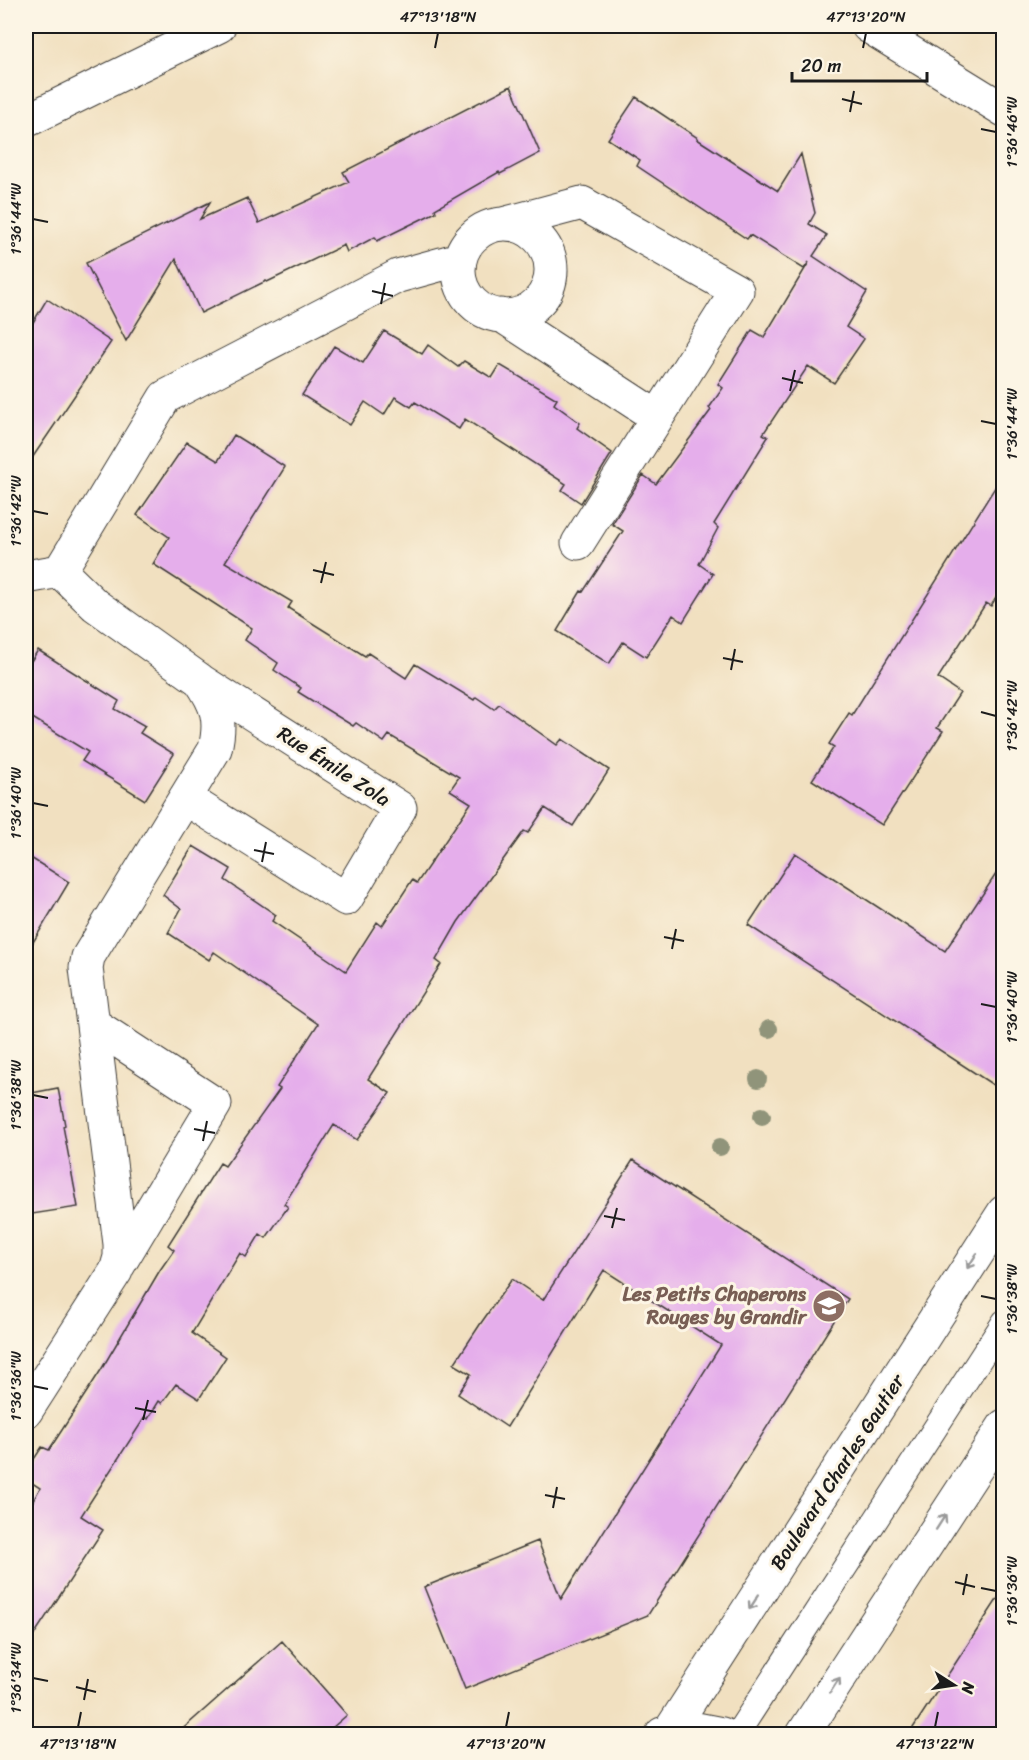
<svg xmlns="http://www.w3.org/2000/svg" width="1029" height="1760" font-family="Sriracha,sans-serif">
	<style>
		.building { fill: #e5aeeb }
		.lines { fill: none; stroke-linecap: round; stroke-linejoin: round }
		.lane-casing { stroke: #3c3935; stroke-width: 26 }
		.street-casing { stroke: #3c3935; stroke-width: 35 }
		.primary-casing { stroke: #3c3935; stroke-width: 35 }
		.lane { stroke: #fff; stroke-width: 24 }
		.street { stroke: #fff; stroke-width: 33 }
		.primary { stroke: #fff; stroke-width: 33 }
		.tree { fill: #90947a }
		.oneway { stroke: #999 }
		.ticks { fill: none; stroke: #1c1c1c; stroke-width: 2 }
		.labels { text-anchor: middle; stroke-width: 6; stroke-linejoin: round; paint-order: stroke }
		.street-label { font-size: 20px; fill: #1c1c1c; stroke: #fcf5e5 }
		.education-label { font-size: 20px; font-weight: bold; fill: #785e54; stroke: #fcf5e5; text-anchor: end }
		.neatline { fill: none; stroke: #1c1c1c; stroke-width: 2 }
		.ticks-label { font-size: 15px; text-anchor: middle; fill: #1c1c1c }
	</style>
	<rect width="100%" height="100%" fill="#fcf5e5"/>
	<filter id="ink" filterUnits="userSpaceOnUse"><feTurbulence type="fractalNoise" baseFrequency=".0167" numOctaves="2"/><feDisplacementMap in="SourceGraphic" scale="12" xChannelSelector="R" yChannelSelector="G"/><feConvolveMatrix kernelMatrix="1 2 1 2 8 2 1 2 1" color-interpolation-filters="sRGB"/></filter>
	<filter id="wash" filterUnits="userSpaceOnUse"><feTurbulence type="fractalNoise" baseFrequency=".008" numOctaves="4" result="noise"/><feDisplacementMap in="SourceGraphic" scale="24" xChannelSelector="R" yChannelSelector="G"/><feGaussianBlur stdDeviation="1.35" result="paint"/><feColorMatrix in="noise" values="0 0 0 0 0 0 0 0 0 0 0 0 0 0 0 0 0 1.4 0 .05"/><feComposite in="paint" operator="in"/></filter>
	<g filter="url(#wash)">
		<rect width="100%" height="100%" fill="#f1e0c0"/>
		<g id="blocks">
			<path class="building" d="M511,86l29,67 -40,21 -1,-2 -64,37 1,3 -59,29 -2,-4 -28,15 -3,-7 -77,37 -1,-1 -65,32 -25,-54 -50,82 -40,-78 124,-61 -10,17 47,-21 12,25 90,-41 -6,-10z
				M636,97l62,41 -1,1 81,52 23,-37 14,59 -6,11 18,11 -14,21 54,36 -21,35 18,12 -30,44 -26,-17 -45,68 5,3 -54,87 4,4 -19,36 14,10 -30,48 -10,-7 -27,42 -23,-15 -14,22 -52,-33 24,-40 2,1 40,-61 -11,-7 31,-49 13,9 55,-74 -2,-2 14,-20 -5,-4 34,-54 12,7 45,-75 -5,7 -54,-34 -3,4 -110,-73 3,-6 -32,-21z
				M47,299l64,43 -85,125v-133z
				M384,331l38,23 6,-9 30,22 6,-6 28,17 8,-13 57,34 -3,5 26,19 -3,5 35,25 -31,50 -19,-13 4,-6 -101,-65 -6,10 -44,-27 -4,5 -16,-10 -11,18 -19,-13 -15,23 -48,-30 32,-49 29,17z
				M234,435l51,32 -60,95 67,40 -4,6 77,48 3,-3 38,25 9,-14 59,36 2,-3 18,12 5,-5 58,41 5,-6 47,31 -36,56 -28,-18 -17,25 -4,-2 -66,91 -22,38 5,4 -73,115 22,14 -33,47 -23,-15 -50,79 4,3 -22,31 -6,-4 -14,23 -6,-4 -48,80 34,24 -27,42 -23,-15 -14,19 -3,-2 -11,18 -3,-2 -64,99 22,14 -77,117v-133l14,-26 -14,-9v-8l16,-24 7,3 52,-80 59,-100 14,-20 -6,-5 52,-82 5,3 55,-77 -3,-2 41,-63 -104,-72 -5,8 -41,-27 13,-24 -18,-14 30,-49 38,23 -6,11 51,35 -4,6 74,50 31,-49 5,4 30,-46 5,3 54,-80 -21,-13 9,-13 -70,-42 -5,7 -28,-19 -3,3 -55,-34 3,-4 -27,-18 4,-7 -33,-23 7,-12 -99,-64 16,-27 -32,-22 50,-73 31,19z
				M1004,473v112l-13,21 -5,-3 -48,75 22,15 -23,35 6,3 -61,94 -70,-45 22,-33 -5,-3 20,-31 3,2z
				M38,650l81,51 -4,8 30,17 -5,7 34,21 -29,46 -63,-39 6,-9 -62,-38v-45z
				M795,853l150,98 59,-89v230l-256,-167z
				M26,855l43,27 -43,72z
				M58,1088l7,37 -2,1 15,81 -52,8v-121z
				M633,1160l215,139 -200,316 -183,74 -41,-102 114,-46 23,58 160,-254 -117,-75 -97,157 -49,-33 13,-20 -17,-10 27,-41 31,-44 31,21z
				M1004,1589v145h-95z
				M282,1641l65,74 -22,19h-148z"/>
		</g>
	</g>
	<g filter="url(#ink)">
		<use href="#blocks" fill-opacity="0" stroke="#3c3935" stroke-width="1.5"/>
		<g class="lines">
			<defs>
				<path id="lane" d="M737,1734l267,-412"/>
				<path id="street" d="M868,26l136,84
					M26,121l193,-95
					M503,224l79,-21 155,88 -159,252
					M459 270a46 46 0 1 1 92 0a46 46 0 1 1-92 0Z
					M501,315l156,102
					M26,577l34,-6 105,-174 233,-121 62,-17
					M185,798l161,101 54,-91 -199,-127
					M93,1024l122,80 -97,162
					M26,1411l90,-140 4,-14v-13l-34,-276 2,-11 127,-208c7,-30 2,-44 -15,-69l-105,-75 -35,-34"/>
				<path id="primary" d="M670,1731l334,-519
					M662,1734l29,-6 31,6
					M803,1734l201,-308"/>
			</defs>
			<use href="#lane" class="lane-casing"/>
			<use href="#street" class="street-casing"/>
			<use href="#primary" class="primary-casing"/>
			<use href="#lane" class="lane"/>
			<use href="#street" class="street"/>
			<use href="#primary" class="primary"/>
		</g>
		<g class="tree">
			<circle cx="769" cy="1029" r="9"/>
			<circle cx="758" cy="1079" r="9"/>
			<circle cx="762" cy="1116" r="9"/>
			<circle cx="720" cy="1147" r="9"/>
		</g>
		<defs><path id="oneway-shaft" d="M-6 0H5M1.5-3L5.5 0L1.5 3" fill="none" stroke-width="1.6" stroke-linecap="round" stroke-linejoin="round" transform="scale(1.5)"/></defs>
		<g class="oneway">
			<use href="#oneway-shaft" transform="translate(972 1261) rotate(123)"/>
			<use href="#oneway-shaft" transform="translate(941 1522) rotate(-57)"/>
			<use href="#oneway-shaft" transform="translate(754 1602) rotate(123)"/>
			<use href="#oneway-shaft" transform="translate(835 1685) rotate(-57)"/>
		</g>
	</g>
	<path class="ticks" d="M435,48l3,-15M863,48l3,-15M842,99l20,5M850,112l4,-21M981,129l15,3M33,219l15,3M372,291l21,5M381,304l4,-21M782,378l21,5M790,391l5,-21M981,421l15,3M33,511l15,3M313,570l21,5M321,583l5,-21M723,658l20,4M731,670l4,-21M981,712l15,4M33,803l15,3M254,850l20,4M262,862l4,-20M664,937l20,4M672,949l4,-20M981,1004l15,3M33,1095l15,3M194,1129l21,4M203,1141l4,-20M604,1216l21,4M612,1228l5,-20M981,1296l15,3M33,1386l15,3M135,1408l21,4M143,1420l5,-20M545,1495l20,4M553,1508l4,-21M955,1582l20,5M981,1588l15,3M963,1595l4,-21M33,1678l15,3M76,1687l20,5M84,1700l4,-21M78,1727l3,-15M506,1727l3,-15M935,1727l3,-15"/>
	<defs>
		<symbol id="school-disc" viewBox="-11 -11 22 22"><circle r="9.5" fill="#8d6e63" stroke="#fcf5e5"/><path d="M0-5L7-2L0 1L-7-2ZM-4 1L0 2.5L4 1V4Q0 6-4 4Z" fill="#fff"/></symbol>
	</defs>
	<g fill-rule="evenodd">
		<use href="#school-disc" x="810" y="1287" width="38" height="38"/>
	</g>
	<g class="labels">
		<g class="street-label">
			<text transform="translate(334 766) rotate(33)" y="7">Rue Émile Zola</text>
			<text transform="translate(837 1472) rotate(-57)" y="7">Boulevard Charles Gautier</text>
		</g>
		<g class="education-label">
			<text x="806" y="1301">Les Petits Chaperons<tspan x="806" dy="23">Rouges by Grandir</tspan></text>
		</g>
	</g>
	<rect width="1029" height="1760" fill="none" stroke="#fcf5e5" stroke-width="66"/>
	<g transform="translate(954 1685) rotate(102)" stroke="#fcf5e5" stroke-width="4.5" paint-order="stroke">
	<path d="M0-4.5L10 22L0 15L-10 22Z" fill="#1c1c1c"/>
	<text y="-9" font-size="16" font-weight="bold" text-anchor="middle" fill="#1c1c1c">N</text>
	</g>
	<path d="M792 72v9h135v-9" fill="none" stroke="#1c1c1c" stroke-width="3"/>
	<text x="801" y="72" font-size="18" fill="#1c1c1c" stroke="#fcf5e5" stroke-width="4.5" paint-order="stroke">20 m</text>
	<rect x="33" y="33" width="963" height="1694" class="neatline"/>
	<g class="ticks-label">
		<text x="438" y="22">47°13'18"N</text>
		<text x="866" y="22">47°13'20"N</text>
		<text transform="translate(1012 132) rotate(-90)" y="5">1°36'46"W</text>
		<text transform="translate(16 219) rotate(-90)" y="5">1°36'44"W</text>
		<text transform="translate(1012 424) rotate(-90)" y="5">1°36'44"W</text>
		<text transform="translate(16 511) rotate(-90)" y="5">1°36'42"W</text>
		<text transform="translate(1012 716) rotate(-90)" y="5">1°36'42"W</text>
		<text transform="translate(16 803) rotate(-90)" y="5">1°36'40"W</text>
		<text transform="translate(1012 1007) rotate(-90)" y="5">1°36'40"W</text>
		<text transform="translate(16 1095) rotate(-90)" y="5">1°36'38"W</text>
		<text transform="translate(1012 1299) rotate(-90)" y="5">1°36'38"W</text>
		<text transform="translate(16 1386) rotate(-90)" y="5">1°36'36"W</text>
		<text transform="translate(1012 1591) rotate(-90)" y="5">1°36'36"W</text>
		<text transform="translate(16 1678) rotate(-90)" y="5">1°36'34"W</text>
		<text x="78" y="1749">47°13'18"N</text>
		<text x="506" y="1749">47°13'20"N</text>
		<text x="935" y="1749">47°13'22"N</text>
	</g>
</svg>
